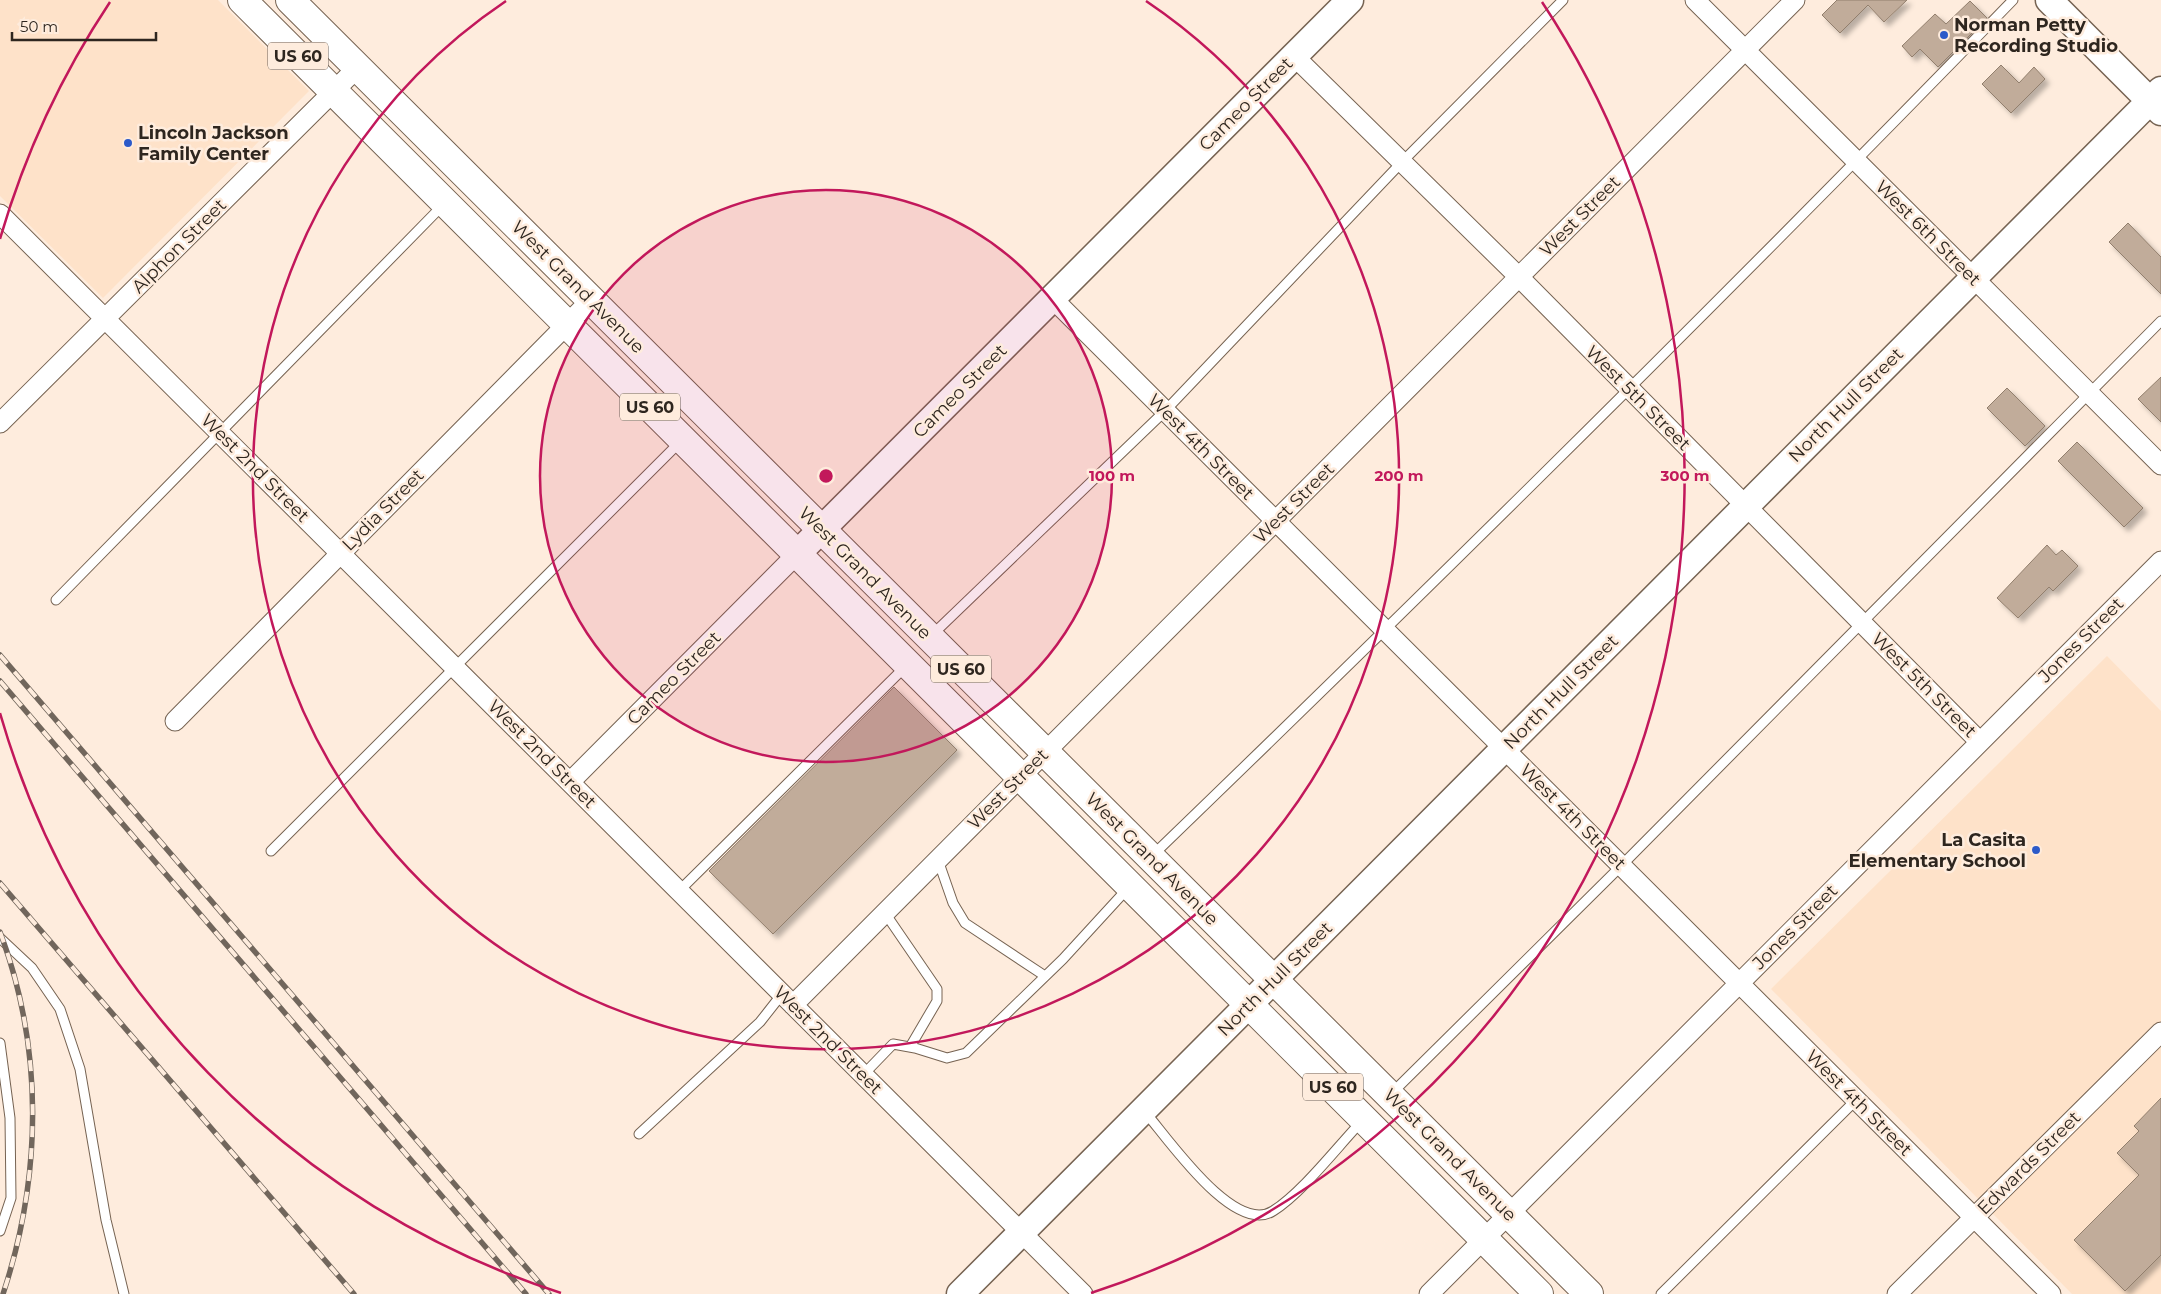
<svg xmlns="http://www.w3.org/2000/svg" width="2161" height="1294" font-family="Montserrat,sans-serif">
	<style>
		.built { fill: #fee2c9 }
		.building { fill: #c1ac9a; stroke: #927f6d; filter: url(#shadow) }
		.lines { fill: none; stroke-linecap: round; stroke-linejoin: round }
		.lane-casing { stroke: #766352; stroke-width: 11 }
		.street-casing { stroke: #766352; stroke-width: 21 }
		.secondary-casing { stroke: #766352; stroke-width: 29 }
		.highway-casing { stroke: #766352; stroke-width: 30 }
		.lane { stroke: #fff; stroke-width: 9 }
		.street { stroke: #fff; stroke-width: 19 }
		.secondary { stroke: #fff; stroke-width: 26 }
		.highway { stroke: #fff; stroke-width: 28 }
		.rail-casing { stroke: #71665c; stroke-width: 5.5 }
		.rail { stroke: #feecdd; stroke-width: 4; stroke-dasharray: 11; stroke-linecap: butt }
		.ring { fill: none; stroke: #c2185b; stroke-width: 2.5 }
		.poi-dot { fill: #2c5ac9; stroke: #feecdd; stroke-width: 2 }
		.labels { text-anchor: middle; stroke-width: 5; stroke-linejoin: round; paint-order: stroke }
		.shield { fill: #feecdd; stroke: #6c6158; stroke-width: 1 }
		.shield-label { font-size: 16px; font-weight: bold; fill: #2e261f }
		.poi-label { font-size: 18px; font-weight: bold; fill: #2e261f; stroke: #feecdd; text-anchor: start }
		.street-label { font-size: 18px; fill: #2e261f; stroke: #feecdd }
		.centre { fill: #c2185b; stroke: #feecdd; stroke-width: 2.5 }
		.ring-label { font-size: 15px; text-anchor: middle; font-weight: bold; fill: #c2185b; stroke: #feecdd; stroke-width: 5; stroke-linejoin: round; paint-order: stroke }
	</style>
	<defs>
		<filter id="shadow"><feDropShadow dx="4.5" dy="4.5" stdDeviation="2.5" flood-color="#0004"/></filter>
	</defs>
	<rect width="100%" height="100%" fill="#feecdd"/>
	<path class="built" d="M0,0h218l91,91 -206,207 -103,-102z
		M2107,656l54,55v583h-89l-301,-305z"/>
	<path class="building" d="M1837,0h70l-23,22 -16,-17 -28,28 -18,-18z
		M1970,1l17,17 -49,49 -18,-18 -8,8 -10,-11 33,-32 11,10z
		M2001,65l18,18 15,-16 11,12 -34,34 -29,-29z
		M2128,223l33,34v37l-52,-52z
		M2161,377v45l-23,-23z
		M2007,388l38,38 -20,20 -38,-38z
		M2077,442l66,66 -19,19 -66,-66z
		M2047,545l9,10 6,-5 16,16 -25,25 -4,-4 -31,31 -21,-20z
		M894,687l63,63 -184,184 -64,-63z
		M2161,1098v157l-36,36 -51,-51 65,-65 -22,-22 22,-22 -5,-5z"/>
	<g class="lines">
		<defs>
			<path id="lane" d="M56,600l387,-395
				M932,635l233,-224 237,-249 161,-162
				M271,851l410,-410
				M1153,855c291,-281 579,-565 860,-855
				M938,860l15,43 12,20 80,53
				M679,891l227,-225
				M885,913l52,76v12l-27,46
				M0,938l32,30 28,41 20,60 26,151 18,74
				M0,1043l10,75 1,80 -11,33
				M863,1075l30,-31 22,4 32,10 19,-5 97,-94 66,-72
				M1392,1093l229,-227 540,-545
				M1145,1112c22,25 89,124 128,99 29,-18 65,-65 89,-90
				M639,1134l121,-112 22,-28
				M1661,1294l195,-194"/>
			<path id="street" d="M1695,0l466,465
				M1294,56l225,221 461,465
				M0,214l1083,1080
				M1052,298l999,996
				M0,423l357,-355
				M175,721l417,-422
				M570,782l228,-229
				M793,1005l1002,-1005
				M1429,1294l732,-733
				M1897,1294l264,-262"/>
			<path id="secondary" d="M2049,0l112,112
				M798,553l552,-553
				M960,1294l1201,-1204"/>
			<path id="highway" d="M242,0l1297,1294
				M290,0l1299,1294"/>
		</defs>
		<use href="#lane" class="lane-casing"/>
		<use href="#street" class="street-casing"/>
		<use href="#secondary" class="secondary-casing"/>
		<use href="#highway" class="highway-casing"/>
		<use href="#lane" class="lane"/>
		<use href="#street" class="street"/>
		<use href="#secondary" class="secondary"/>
		<use href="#highway" class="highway"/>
		<defs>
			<path id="rail" d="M0,655l549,639
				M0,681l526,613
				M0,883l354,411
				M0,932c44,117 42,244 3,362"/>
		</defs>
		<use href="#rail" class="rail-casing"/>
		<use href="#rail" class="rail"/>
	</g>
	<circle cx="826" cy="476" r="286" fill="#c2185b" fill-opacity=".12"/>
	<g class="ring">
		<circle cx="826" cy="476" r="286"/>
		<path d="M1146 1A573 573 0 1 1 506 1"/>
		<path d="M561 1293A859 859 0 0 1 0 713M0 239A859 859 0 0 1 110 2M1542 2A859 859 0 0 1 1091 1293"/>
	</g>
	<g class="poi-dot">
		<circle cx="1944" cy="35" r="5"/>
		<circle cx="128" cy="143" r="5"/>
		<circle cx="2036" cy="850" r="5"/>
	</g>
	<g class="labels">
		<g class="shield">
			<rect x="268" y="42.5" width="60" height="27" rx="4"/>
			<rect x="620" y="393.5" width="60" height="27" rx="4"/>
			<rect x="931" y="655.5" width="60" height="27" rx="4"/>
			<rect x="1303" y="1073.5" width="60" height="27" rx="4"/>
		</g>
		<g class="shield-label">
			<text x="298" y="62">US 60</text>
			<text x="650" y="413">US 60</text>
			<text x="961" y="675">US 60</text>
			<text x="1333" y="1093">US 60</text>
		</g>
		<g class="poi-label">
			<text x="1954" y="31">Norman Petty<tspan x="1954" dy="21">Recording Studio</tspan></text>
			<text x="138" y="139">Lincoln Jackson<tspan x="138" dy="21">Family Center</tspan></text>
			<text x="2026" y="846" text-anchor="end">La Casita<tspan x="2026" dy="21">Elementary School</tspan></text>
		</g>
		<g class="street-label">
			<text transform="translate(1246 104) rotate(-45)" y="6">Cameo Street</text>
			<text transform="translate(1580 216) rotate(-45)" y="6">West Street</text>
			<text transform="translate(1928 233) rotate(45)" y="6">West 6th Street</text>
			<text transform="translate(179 246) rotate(-45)" y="6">Alphon Street</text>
			<text transform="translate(578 287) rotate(45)" y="6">West Grand Avenue</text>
			<text transform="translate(960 391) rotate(-45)" y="6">Cameo Street</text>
			<text transform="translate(1638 398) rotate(45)" y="6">West 5th Street</text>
			<text transform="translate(1846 405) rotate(-45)" y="6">North Hull Street</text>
			<text transform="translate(1201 447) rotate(45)" y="6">West 4th Street</text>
			<text transform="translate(255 468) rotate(45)" y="6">West 2nd Street</text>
			<text transform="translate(1294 503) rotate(-45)" y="6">West Street</text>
			<text transform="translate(383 510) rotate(-45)" y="6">Lydia Street</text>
			<text transform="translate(865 573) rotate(45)" y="6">West Grand Avenue</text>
			<text transform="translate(2081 640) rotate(-45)" y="6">Jones Street</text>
			<text transform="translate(674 678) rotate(-45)" y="6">Cameo Street</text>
			<text transform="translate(1924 685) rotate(45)" y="6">West 5th Street</text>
			<text transform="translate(1561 692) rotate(-45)" y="6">North Hull Street</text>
			<text transform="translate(542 754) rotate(45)" y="6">West 2nd Street</text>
			<text transform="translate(1008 789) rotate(-45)" y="6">West Street</text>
			<text transform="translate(1573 817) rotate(45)" y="6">West 4th Street</text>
			<text transform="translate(1152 859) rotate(45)" y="6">West Grand Avenue</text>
			<text transform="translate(1795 927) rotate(-45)" y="6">Jones Street</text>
			<text transform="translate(1275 979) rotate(-45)" y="6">North Hull Street</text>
			<text transform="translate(828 1040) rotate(45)" y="6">West 2nd Street</text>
			<text transform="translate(1859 1103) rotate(45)" y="6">West 4th Street</text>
			<text transform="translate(1450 1155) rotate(45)" y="6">West Grand Avenue</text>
			<text transform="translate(2029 1163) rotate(-45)" y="6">Edwards Street</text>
		</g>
	</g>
	<circle cx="826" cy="476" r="8" class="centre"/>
	<g class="ring-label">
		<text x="1112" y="481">100 m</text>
		<text x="1399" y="481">200 m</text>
		<text x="1685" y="481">300 m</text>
	</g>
	<path d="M12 32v8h144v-8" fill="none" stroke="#2e261f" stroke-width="2.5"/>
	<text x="20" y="32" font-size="15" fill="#2e261f" stroke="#feecdd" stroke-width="4" paint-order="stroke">50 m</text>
</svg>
